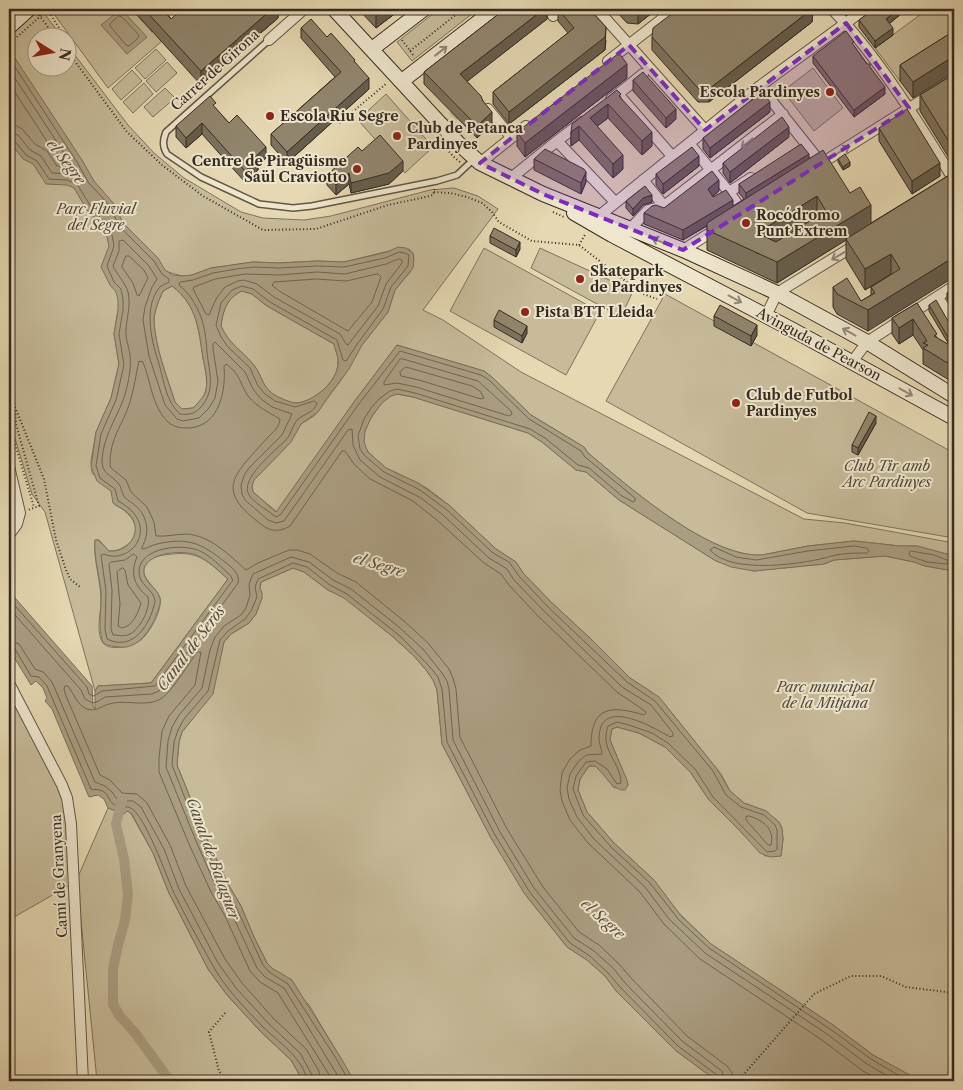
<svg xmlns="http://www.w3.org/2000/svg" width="963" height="1090" font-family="'Libre Caslon Text',serif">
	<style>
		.green { fill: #c7bb9a; stroke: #7e735e }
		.water { fill: #aa9d81; stroke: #7c6f5b; fill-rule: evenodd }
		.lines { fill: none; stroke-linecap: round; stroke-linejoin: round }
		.shore { stroke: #706452; stroke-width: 1 }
		.canal { stroke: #aa9d81; stroke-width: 10 }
		.street-tunnel { stroke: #c2b595; stroke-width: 10; stroke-dasharray: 10 5; stroke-linecap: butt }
		.lane-casing { stroke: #625646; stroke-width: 8 }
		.street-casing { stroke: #625646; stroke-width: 12 }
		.secondary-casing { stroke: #362b22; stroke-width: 16 }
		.path { stroke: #362b22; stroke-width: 2; stroke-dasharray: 1 2.5; stroke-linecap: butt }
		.lane { stroke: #eee6cd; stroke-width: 5 }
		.street { stroke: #eee6cd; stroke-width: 10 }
		.secondary { stroke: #eee6cd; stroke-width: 14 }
		.path-bridge { stroke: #362b22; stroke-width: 2; stroke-dasharray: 1 2.5; stroke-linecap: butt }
		.wall { fill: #7d725e; stroke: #362b22; fill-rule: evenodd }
		.shaded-wall { fill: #665d4c; stroke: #362b22 }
		.building { fill: #91856d; stroke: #362b22; fill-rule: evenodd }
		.oneway { stroke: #928878 }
		.marked { fill: #7b2cbf; fill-opacity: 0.2; stroke: #7b2cbf; stroke-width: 4; stroke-dasharray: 10 6; stroke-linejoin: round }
		.poi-dot { fill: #8f2418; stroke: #eee6cd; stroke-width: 2 }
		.labels { text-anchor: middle; stroke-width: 4; stroke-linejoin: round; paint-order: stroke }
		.street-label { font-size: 14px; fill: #362b22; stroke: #eee6cd }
		.poi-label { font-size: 14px; font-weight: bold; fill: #362b22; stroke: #eee6cd; text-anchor: start }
		.park-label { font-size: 14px; font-style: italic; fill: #53483a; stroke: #eee6cd }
		.water-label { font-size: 15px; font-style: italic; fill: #594d3e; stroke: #eee6cd }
	</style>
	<rect width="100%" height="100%" fill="#e5d8b2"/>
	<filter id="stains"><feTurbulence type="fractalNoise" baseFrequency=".004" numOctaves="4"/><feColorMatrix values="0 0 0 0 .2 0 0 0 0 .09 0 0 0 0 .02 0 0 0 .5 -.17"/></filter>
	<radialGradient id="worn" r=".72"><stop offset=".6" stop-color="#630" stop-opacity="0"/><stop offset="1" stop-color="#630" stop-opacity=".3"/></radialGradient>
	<path class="green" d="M9,9h32l21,28 -24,1v30h30v-22l60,79 26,28 30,25 57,34 22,6 41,2 27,-4 99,-26 24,-2 24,8 20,13 -75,101 20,10 78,52 283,147 41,4 109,20v13l-37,-10h-17l-46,-5 -46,5 -46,9c-53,3 -134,-69 -174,-102l-4,-6 -53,-32 -38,-37 -9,-7 -87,-26 -43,57 -77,110 -24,-20 -1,-6 2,-6 35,-36 12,-20 13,-8 27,-36 21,-35 26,-33 7,-22 16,-19 2,-6v-12l-4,-4 -16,1 -49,12 -27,-1 -38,2 -26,-1 -42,6 -22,8h-7l-14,-4 -50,38 -4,24 5,30 -8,34 -15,34 -5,29 1,12 19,18 4,14c19,9 31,29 9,42 -5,3 -9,4 -15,4l-10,-11h-4c-2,22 7,43 6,65 -1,11 -5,28 2,38 7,9 32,3 39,-4 9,-9 20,-28 18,-41 -3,-12 -28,-24 -10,-38 7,-5 14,-5 22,-6 28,-3 36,8 56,25l-77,104 -53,3 -3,5 -50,-179 -13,-18 -23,-75z
		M60,9h71l21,23 6,-5 4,14 -54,47 -54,-74z
		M439,9h39l-66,52 -15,-19z
		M928,9h24l2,3v35l-54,34 -25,-33z
		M156,49l10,11 -21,19 -10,-11z
		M167,62l10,11 -21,19 -10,-11z
		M813,68l30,40 -29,23 -31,-40z
		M132,70l10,11 -21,19 -9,-11z
		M144,83l9,11 -20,19 -10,-11z
		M165,88l10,10 -22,19 -9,-10z
		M386,94l47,53 -28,26 -47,-53z
		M484,248l116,64 -34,63 -116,-64z
		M540,248l93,43 -12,26 -90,-49z
		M172,286c26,20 26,43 31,72 2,11 6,24 2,35 -2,6 -8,11 -12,15l-11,1 -7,-7c-8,-26 -20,-54 -21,-81 0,-10 5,-21 9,-30z
		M242,291l10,3 15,12 67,38c1,6 5,13 4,19 0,18 -24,39 -42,40 -5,0 -13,-4 -18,-6 -17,-9 -15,-21 -25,-33 -12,-14 -24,-20 -32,-38 2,-16 6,-28 21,-35z
		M665,294l289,159v85l-147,-25 -201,-112z
		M397,394l16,3 115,36 14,9 34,28 10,2 33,28 97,61 38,10 70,-7 10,-4 51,-4 29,6 11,4 29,5v510h-33l-10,-4 -38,-22 -40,-30 -122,-81 -33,-32 -24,-32 -40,-37 -27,-31 -9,-22 2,-11 9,-13h6l8,7 11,15 14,-3 -18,-45 2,-11 5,-2 22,6 26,14 26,26 18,27 56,56h16l2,-17 -1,-11 -3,-6 -13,-11 -22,-8 -14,-12 -9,-17 -58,-72 -13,-11 -20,-13 -38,-38 -41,-38 -28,-29 -7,-11 -20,-13 -46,-43 -22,-17 -10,-6 -32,-15 -18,-16 -3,-5 -2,-10 6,-16 13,-19 9,-6z
		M293,568l11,4 24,18 16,7 48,39 22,20 12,14 7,10 4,10 5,54 49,94 37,60 39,49 20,13 18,16 12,16 58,58 42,31h-363l-45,-76 -42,-42 -13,-26 -13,-31 -13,-22 -22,-47 -29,-72 2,-23 3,-10 27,-34 15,-56 7,-8 18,-11 7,-9 6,-16 -2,-10 1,-6z
		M9,690l51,97 11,37 6,55 31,-71 16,6 3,-3 3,1 23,41 16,40 39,76 19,26 34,37 30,28 12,21h-206l-20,-200 -68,39z"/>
	<path class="water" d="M121,9l26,28 -20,17 -26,-29z
		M9,49l73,111 12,21 20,23 9,19 35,35 7,12 8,5 9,1 10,-1 19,-7 42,-6 26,1 38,-2 27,1 43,-10 11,-5 8,1 7,5 1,6 -1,9 -18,22 -7,22 -26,33 -13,24 -18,24 -13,19 -17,12 -10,18 -37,38 -2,6 1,6 23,20 78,-110 43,-57 87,26 9,7 38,37 53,32 4,6c40,33 121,105 174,102l46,-9 46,-5 46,5h17l37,10v15l-29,-5 -11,-4 -29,-6 -51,4 -10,4 -70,7 -23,-4 -15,-6 -97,-61 -33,-28 -10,-2 -34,-28 -14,-9 -115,-36 -16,-3 -6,2 -9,7 -10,13 -7,15 -1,11 4,10 18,16 32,15 32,23 46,43 20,13 7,11 28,29 41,38 38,38 29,19 58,72 13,22 14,12 22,8 13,11 3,6 1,11 -2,17 -11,1 -10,-4 -21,-23 -30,-30 -18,-27 -26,-26 -26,-14 -22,-6 -5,2 -2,11 17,40 1,5 -3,5c-13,1 -20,-16 -30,-24h-6l-9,13 -2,11 9,22 27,31 40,37 28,37 29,27 122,81 40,30 48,26h-204l-42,-31 -58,-58 -12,-16 -18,-16 -20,-13 -43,-54 -33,-55 -49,-94 -5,-54 -4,-10 -7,-10 -12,-14 -22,-20 -48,-38 -16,-8 -24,-18 -11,-4 -32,14 -1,6 2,5v5l-6,16 -7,9 -18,11 -7,8 -11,52 -31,38 -3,10 -2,23 29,72 22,47 13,22 13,31 13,26 5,5 20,12 49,78 13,23h-51l-12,-21 -30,-28 -34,-37 -19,-26 -39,-76 -16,-40 -21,-39 -5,-3 -3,3 -16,-6 -4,-9 -6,-4 -9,2 -37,-88 -7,-8 2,-3 -4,-10 -7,-7 -5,4 -22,-36v-58l83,95 1,20 2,3v-18l3,-5 53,-3 77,-104c-9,-8 -19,-18 -30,-23 -12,-7 -50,-4 -54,13 -2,13 13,18 16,29 1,5 -1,10 -3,15 -6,17 -19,37 -39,34 -6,-1 -10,-1 -15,-4 -6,-17 -1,-34 -2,-51 -2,-17 -7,-35 -6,-52h3l11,11c18,2 33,-17 23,-33 -4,-8 -13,-10 -19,-15l-2,-12 -14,-10 -6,-14 5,-35 15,-34 8,-34 -5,-30 4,-24v-10l-2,-8 -6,-7 -9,-18 8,-21 -2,-9 -5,-11 -15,-16 -13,-22 -7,-3 -21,-1 -13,-20 -10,-5 -14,-18zM172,286c25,19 27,44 31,72 2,11 6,24 2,35 -3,6 -8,11 -12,15l-11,1 -7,-7c-8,-24 -20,-56 -21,-81 0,-10 5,-21 9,-30zM242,291l10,3 15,12 67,38c1,6 5,13 4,19 0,18 -24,39 -42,40 -5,0 -13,-4 -18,-6 -17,-9 -15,-21 -25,-33 -12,-14 -24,-20 -32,-38 2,-16 6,-28 21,-35z"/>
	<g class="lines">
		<path class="shore" d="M119,16l3,1 17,18 -1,3 -9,8 -3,-1 -16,-19v-2z
			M9,58l68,104 11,20 22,24 9,20 35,35 8,13 7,5v3c-3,2 -8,3 -10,6 -16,20 -7,55 0,76 5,17 7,38 21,50 8,1 15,0 21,-7 15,-17 8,-35 6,-55 -1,-12 -2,-24 -6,-35 -5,-13 -12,-24 -22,-32l1,-3 13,-2 20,-7 23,-4 18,-2 26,1 37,-2 27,1 41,-9 14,-6 6,1 4,2 -1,11 -17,21 -8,22 -25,34 -12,18 -3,-1 -6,-20 -67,-38 -17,-13 -11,-3 -10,4 -11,13 -5,22 5,12 7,10 22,21 8,18 7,8 10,7 20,6 19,-6 3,2c-3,10 -12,10 -20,17 -5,6 -6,15 -11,20 -11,11 -47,39 -37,55 5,8 17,14 24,20l4,2 4,-3 77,-109 42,-54 81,24 9,6 39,38 52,32 4,6 50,41v3l-2,1 -11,-6 -33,-28 -11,-3 -33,-27 -15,-9 -115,-36 -18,-4 -7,2 -11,8 -8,9 -7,11 -6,17 2,13 4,6 20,17 36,18 27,20 46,43 16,9 10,14 28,30 80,76 28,19 58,70 13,24 15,12 23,8 11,10 2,5v19l-2,2 -8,1 -54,-55 -18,-28 -27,-26 -16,-10 -23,-8 -12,-3 -9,4c-9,24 13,36 13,57l-4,1 -10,-15 -12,-8 -9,1 -10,14 -3,13 10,26 28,32 39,36 29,37 30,28 121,81 41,30 37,22
			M9,69l63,96 3,9 -23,-1 -11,-17 -11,-6 -12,-15 -9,-3
			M9,83l52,80v3h-4l-10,-15 -12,-7 -13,-15 -7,-4 -6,-1
			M9,138l5,2 12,15 11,6 12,18 18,1 10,4 14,23 15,17 6,11 2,11 -7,20 7,16 7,7 2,10v11l-4,24 5,31 -8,35 -15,34 -5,32 4,12 15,11 3,12c45,24 13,65 -14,53l-3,1 5,36 -1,38 2,10c22,11 38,-7 45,-27 1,-4 3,-8 3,-11 -1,-12 -17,-16 -16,-30 1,-24 44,-28 61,-20 11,5 21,16 30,24l3,5 -78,106 -53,5 -8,5 -5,-2 -2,-7 -78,-88
			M126,256h3l15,14 4,8 -9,18 -2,-1 -4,-12 -11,-16z
			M399,259l3,1v3l-16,21 -8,22 -30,39 -2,-1 -6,-10 -66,-37 -17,-13 -13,-4 -6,1 -13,6 -9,12 -7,16 -3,-1 -13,-25 1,-2 21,-8 30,-5 35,1 37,-3 28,2 41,-10z
			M378,274l3,3 -9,25 -24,29 -69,-40 -7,-6 2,-3 42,-3 30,2z
			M403,359l75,22 33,30 1,3 -3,2 -93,-29 -19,-4 -13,2v-3l16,-23z
			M406,367l66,19 8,5 4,7 -3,1 -62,-19 -18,-4 -1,-4z
			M854,546l13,2 2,3 -2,2c-11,0 -24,0 -35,3 -27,8 -101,19 -122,-6l4,-3 22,10 20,3 52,-9z
			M911,551l23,4 13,5 1,3 -2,1 -19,-2 -17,-6 -1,-3z
			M134,554l3,3c-7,16 -3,29 11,40 3,11 -8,32 -18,37 -6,3 -11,1 -17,1l-2,-6 1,-39 -3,-26 2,-2 14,-2z
			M123,568l2,2 3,15 13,18c-3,10 -8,23 -19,25l-4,-2 2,-22 -3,-32 2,-2z
			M9,608l72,82 4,9 8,4 6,-2 6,-4 47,-3 7,-3 79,-108c2,-10 -6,-15 -13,-21 -24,-19 -37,-25 -68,-18 -6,1 -10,5 -15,5v-2c8,-14 6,-30 -6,-41 -3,-3 -10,-6 -12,-10 -3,-4 -2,-9 -6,-13 -8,-9 -16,-9 -16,-23 1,-21 12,-38 20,-57 5,-13 10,-34 8,-48 -1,-9 -5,-16 -4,-26 1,-14 5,-23 2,-37 -3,-10 -11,-17 -15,-26l6,-15v-10l4,-1 26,26 8,13 -5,8 -7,20 -2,13 6,36 16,49 12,14 6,2 16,-3 10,-10 6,-10 3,-17 -5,-32v-5l2,-2 30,30 8,17 8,10 11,8 20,7 -10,21 -34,34 -4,7 -3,9 1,9 3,6 23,20 8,3 8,-2 64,-91 4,-1 1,16 7,15 20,17 41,21 22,17 46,43 18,11 7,11 29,30 79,77 29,18 22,28v3l-3,1c-19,-11 -71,-41 -71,2 0,5 3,10 3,15l-16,1 -8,7 -8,12 -3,14 2,11 8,18 17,22 51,48 24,32 36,34 122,81 40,30 29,17
			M9,641l10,3 16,25 8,3 9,10 43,100 10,4 7,6 5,7 5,2h11l8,6 23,42 15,40 39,74 18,25 32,35 32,30 12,22 1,6
			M9,647l6,2 16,27 8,1 8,9 44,103c2,1 5,0 8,1 15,3 4,18 30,17 16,6 37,69 45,86 12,24 25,48 38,71 12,23 32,43 50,62 15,15 42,32 45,55
			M749,816c14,4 26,13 22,29h-3l-22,-25v-3z
			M320,1081l-1,-10 -13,-22 -33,-31 -31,-35 -17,-24 -39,-73 -16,-41 -23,-42 -10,-9 -15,-1 -12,-13 -10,-5 -34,-79 -2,-7 1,-3h3c6,8 9,19 19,23 10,3 14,-3 22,-5 16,-5 39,4 53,-6 11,-8 27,-35 35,-46h4l-6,33 -26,31 -7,15 -3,27v14l30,72 22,48 14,24 25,55 10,11 18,11 55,88
			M341,1081l-57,-93 -19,-11 -8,-9 -26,-56 -14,-23 -21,-48 -30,-74 2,-26 4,-14 7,-12 23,-27 8,-38 5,-13 9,-11 17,-11 5,-7 4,-13 -1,-11 4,-10 38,-17 18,5 24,18 18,9 48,38 24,22 19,24 5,8 2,8 4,51 47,92 34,56 40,50 20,13 19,17 13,16 56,57 40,30 3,10
			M349,1081l-12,-21 -49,-76 -19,-12 -6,-7 -26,-56 -14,-23 -22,-47 -29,-74 2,-23 4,-12 6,-11 24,-28 12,-51 8,-9 17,-12 6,-8 6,-14 -2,-10 3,-8 35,-16 14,4 23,18 17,9 53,42 30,31 8,10 4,12 5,53 48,93 34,56 41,52 20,13 18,17 13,15 57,58 39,29 2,6
			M733,1081l-1,-8 -5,-7 -40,-30 -55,-57 -14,-16 -19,-18 -20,-13 -36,-45 -36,-58 -47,-92 -4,-48 -3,-11 -4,-9 -21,-26 -24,-22 -48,-39 -19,-9 -27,-19 -13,-4h-8l-31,13 -12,7c-17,-15 -35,-34 -59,-36 -11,0 -21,3 -31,2l-2,-14 -7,-15 -16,-15 -5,-12 -15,-12 -1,-3c-1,-26 13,-40 20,-63 4,-13 6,-28 9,-41l4,1c8,20 9,45 25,60 7,6 14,6 22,6 30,-3 36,-38 34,-62l2,-2c14,9 14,20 22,32 9,11 20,16 32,23 -1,9 -6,12 -12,18 -33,38 -57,52 -3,90 8,5 17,4 25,-1l52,-75h3l9,13 16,15 43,22 25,20 46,42 17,11 8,11 28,30 80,77 28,19 1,2 -2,2c-33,-10 -53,-9 -53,31l-11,4 -10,9 -8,14 -2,17 2,11 8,19 18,23 52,49 24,32 36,35 122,81 41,31 19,10"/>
		<path class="canal" d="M122,800l-6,24 8,35 4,36 -3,25 -7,25 -5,24v35l6,11 16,18 35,48"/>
		<path class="street-tunnel" d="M443,128l20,-22"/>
		<defs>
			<path id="lane" d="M269,40l-103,92c-3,8 -4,14 1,22l34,23 58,27 34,4 19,-2 125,-25 20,-6 17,-16"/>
			<path id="street" d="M597,9l108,121
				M832,9c47,49 86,113 122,171
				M553,16l9,-7
				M269,40l35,-31
				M608,61l67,-52
				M760,86l61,77
				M618,94l25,-20
				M611,99l7,-5 54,62
				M488,109l23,28
				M582,122l-25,19 58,61
				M692,147l37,45 22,-14
				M480,163l46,-37
				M817,166l137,-86
				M511,178l46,-37
				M643,180l21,26
				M729,192l14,20
				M599,216l161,-130 105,-77
				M630,229l18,-19 16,-4 119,-92
				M683,250l35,-22
				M938,297l16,27
				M766,316l11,-23 80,-49
				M852,362l15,-20 87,-56
				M9,466l11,47 -3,11 -8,11
				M9,683l53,102 5,13 4,26 12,257"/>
			<path id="secondary" d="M334,9l125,135 21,19 63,31 140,56 94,43 90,49 87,54
				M9,27l20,-18
				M372,49l52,-40
				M402,81l93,-72
				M574,213l38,22 181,95 161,88"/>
		</defs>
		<use href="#lane" class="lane-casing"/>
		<use href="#street" class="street-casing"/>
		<use href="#secondary" class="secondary-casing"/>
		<path class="path" d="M49,12l15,24 -1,2
			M44,13l5,-4
			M39,15l17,23
			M402,40l12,16
			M410,51l53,-42
			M68,52l59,80 35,33 41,31 60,34 53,-1 72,-24 42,-9 3,-1 2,-7
			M339,123l48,-40
			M437,139l18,19 5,4
			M434,192l16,1 17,4 15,6 10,9 7,10 33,19 47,4 62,48 16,6
			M553,212l11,5
			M579,245l7,-12
			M9,376l6,31 1,17 23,82 -11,4
			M15,407l29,72 12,61 10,30 4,9 10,8
			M9,424l25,83
			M225,1013l-16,19 10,39 7,10
			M738,1081l76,-87 37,-18h30l25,11 48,6"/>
		<use href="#lane" class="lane"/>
		<use href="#street" class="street"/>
		<use href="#secondary" class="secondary"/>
		<path class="path-bridge" d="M9,44l35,-31"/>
	</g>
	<path class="wall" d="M132,9h36l-3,2 6,8 107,-10v9l-77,67z
		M358,9h43l-25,19z
		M505,9h47l-5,4v6l-80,62 16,20 9,23 -15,14 -53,-54v-12z
		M558,9l48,31 -1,10 -96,74 -16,-20v-12l75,-59 -10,-12z
		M614,9h43l-19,15 -11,-1z
		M813,9l-1,13 -103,80h-11l-46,-52v-13z
		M907,9l-18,15 4,11 -18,13 -16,-21v-7z
		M301,28l26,9 28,25 14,27 -82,74 -16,-18v-11l64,-57 -34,-39z
		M954,31l-41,67 -13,-17v-16z
		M854,46l13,18 3,3 15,27 -31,23 -41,-54v-7z
		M954,74v92l-34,-55v-16z
		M627,78l-102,79 -8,-11v-14z
		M633,80l43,39 -10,9 -33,-37z
		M617,90l4,8 31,48 -10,9 -34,-37 -11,8 26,43 -10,9 -34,-38 -8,6v-14z
		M216,109l13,14 37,35 -8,7v5l-13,12 -43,-48 -16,14 -10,-11v-11z
		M770,112l-60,46 -7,-9v-11z
		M879,128l61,48 -28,18 -33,-53z
		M789,137l-59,46 -7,-10v-10z
		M362,151l41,20 -14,13 -38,9 -2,-9 -13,11 -9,-10v-10z
		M534,159l52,23 -5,12 -47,-24z
		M809,159l41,34 21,30 80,-49 -83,157 -31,-17 -4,-7v-20l28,14 10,-6v-8l20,-12v-1l-26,16 -19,-31v-19l-69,43 -70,-33v-24l-24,14 -39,-16v-11l20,-5 55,-17 -6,5v1l20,9 11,-7 -5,-6v-9zM817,217l-41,25h-1z
		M838,159l12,7 -7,4 -5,-8z
		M699,166l-36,28 -7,-9v-11z
		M626,201l26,1 -9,3 -10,11 -7,-8z
		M490,236l30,13 -4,8 -26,-14z
		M954,289v22l-7,-12v-6z
		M917,303l20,35 14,8 3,-2v39l-31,-19v-14l-10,-15 -14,9 -7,-10v-16z
		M929,305l19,16 6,3v15l-6,4 -19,-32z
		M714,316l43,19 -6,11 -37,-20z
		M494,320l33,13 -5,10 -28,-16z
		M876,423l-18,32 -6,-3v-7z"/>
	<path class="shaded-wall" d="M272,9h6v9l-77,67v-14z
		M383,9h18l-25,19v-13z
		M544,9h8l-5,4v6l-87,68v-13z
		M643,9h14l-19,15v-11z
		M812,9h1v3l-1,10 -103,80v-13z
		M899,9h8l-21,17v-7z
		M606,27l-1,23 -96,74v-12z
		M893,28v7l-18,13v-7z
		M954,56v16l-41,26v-16z
		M627,64v14l-102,79v-14z
		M369,78v11l-82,74v-11z
		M885,87v7l-31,23v-7z
		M770,102v10l-60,46v-10z
		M608,104v14l-18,14v-14z
		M676,109v10l-10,9v-10z
		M492,112v12l-15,14v-12z
		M202,123v11l-16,14v-10z
		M579,126v14l-8,6v-14z
		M789,127v10l-59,46v-11z
		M652,132v14l-10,9v-14z
		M266,147v11l-8,7v5l-13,12v-11l10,-14z
		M809,154v9l-63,39v-9z
		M623,155v14l-10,9v-14z
		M699,156v10l-36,28v-10z
		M403,161v10l-14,13 -38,9v-10z
		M850,162v4l-7,4v-3z
		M940,163v13l-28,18v-13z
		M586,172v10l-5,12v-11z
		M349,173v11l-13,11v-10z
		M719,180v11l-11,9v-11z
		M652,195v7l-9,3 -10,11v-7l10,-11z
		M817,196v21l-60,37v-21z
		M733,200v10l-50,30v-10z
		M871,205v20l-25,14v1l-69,43v-21z
		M520,242v7l-4,8v-7z
		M891,254v20l-26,16v-21z
		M954,257v20l-86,54v-21z
		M913,319v16l-14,9v-16z
		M757,325v10l-6,11v-10z
		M527,326v7l-5,10v-7z
		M954,333v6l-6,4v-6z
		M876,416v7l-18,32v-7z"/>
	<path class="building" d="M144,9h18l9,10 11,-10h90l-71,62z
		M370,9h13l-7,6z
		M505,9h39l-84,65 21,22 2,5 9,11 -15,14 -53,-54z
		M558,9h31l17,18 -1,10 -96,75 -16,-20 81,-64z
		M624,9h19l-5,4 -11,-1z
		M678,9h134l-103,80 -11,-1 -46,-51 1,-9z
		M874,9h25l-13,10 7,9 -18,13 -16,-21z
		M311,19l16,18 4,-4 24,27 -1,1 15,17 -82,74 -16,-18 70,-62 -40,-44z
		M846,31l8,11 -2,1 15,21h3v3l15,20 -31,23 -41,-54z
		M954,31v25l-41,26 -13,-17z
		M619,53l8,11 -102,79 -8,-11z
		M643,72l33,37 -10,9 -33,-38z
		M954,74v76l-34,-55z
		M617,90l4,4 -2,2 33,36 -10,9 -34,-37 -18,14 33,37 -10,9 -34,-38 -8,6 1,-8z
		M762,92l8,10 -60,46 -7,-10z
		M210,96l6,7 -3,2 16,18 8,-8 29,32 -11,10 3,3 -13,11 -43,-48 -16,15 -10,-12z
		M907,109l33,54 -28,18 -33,-53z
		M782,117l7,10 -59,45 -7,-9z
		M380,135l23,26 -14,12 -38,10 -2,-10 -13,12 -9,-10 31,-28 4,4z
		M801,144l8,10 -63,39 -7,-9z
		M692,147l7,9 -36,28 -7,-10z
		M545,149l39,20 2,3 -5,11 -47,-24z
		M823,150l27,43 10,-6 11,18 -94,57 -70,-32v-7zM817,196l9,15 -50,31 -19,-9z
		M845,154l5,8 -7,5 -5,-8z
		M712,171l7,9 -11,9 5,8 13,-7 7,10 -50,30 -39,-17 8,-7 4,-1 8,3z
		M951,174l3,5v78l-86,53 -31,-16 -4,-7 14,-9 14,23 14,-8 -4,-6 29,-18 -9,-15 -26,15 -19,-30z
		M645,186l7,9 -9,3 -10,11 -7,-8z
		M494,228l26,14 -4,8 -26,-14z
		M954,289v15l-7,-11z
		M936,300l12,21 6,3v9l-6,4 -19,-32z
		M917,303l20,31 -3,2 17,10 3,-2v23l-31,-19 5,-3 -5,-2 4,-2 -14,-22 -14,9 -7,-10z
		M720,305l37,20 -6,11 -37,-20z
		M499,310l28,16 -5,10 -28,-16z
		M869,412l7,4 -18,32 -6,-3z"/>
	<defs><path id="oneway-shaft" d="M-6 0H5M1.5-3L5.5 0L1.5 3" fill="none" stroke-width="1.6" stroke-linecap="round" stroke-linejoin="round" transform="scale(1.25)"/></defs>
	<g class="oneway">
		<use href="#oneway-shaft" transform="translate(441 51) rotate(-38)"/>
		<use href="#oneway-shaft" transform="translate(747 143) rotate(142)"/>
		<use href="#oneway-shaft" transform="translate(843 150) rotate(-32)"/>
		<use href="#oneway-shaft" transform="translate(659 241) rotate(-158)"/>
		<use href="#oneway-shaft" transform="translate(838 256) rotate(149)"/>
		<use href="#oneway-shaft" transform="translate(735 299) rotate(28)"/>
		<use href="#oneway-shaft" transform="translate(849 332) rotate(-151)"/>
		<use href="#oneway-shaft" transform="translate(906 392) rotate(29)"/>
	</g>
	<path class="marked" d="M846,23l63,85 -226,142 -140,-56 -63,-31 149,-118 76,85z"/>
	<g class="poi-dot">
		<circle cx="830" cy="92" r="5"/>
		<circle cx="270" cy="116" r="5"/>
		<circle cx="397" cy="136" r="5"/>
		<circle cx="357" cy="169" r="5"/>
		<circle cx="746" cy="223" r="5"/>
		<circle cx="580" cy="279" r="5"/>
		<circle cx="525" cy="312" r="5"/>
		<circle cx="736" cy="403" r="5"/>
	</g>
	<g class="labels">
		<g class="street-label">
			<text transform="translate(215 70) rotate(-42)" y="5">Carrer de Girona</text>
			<text transform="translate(819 344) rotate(28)" y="5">Avinguda de Pearson</text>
			<text transform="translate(59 876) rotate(-93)" y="5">Camí de Granyena</text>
		</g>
		<g class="poi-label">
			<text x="820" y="97" text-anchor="end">Escola Pardinyes</text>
			<text x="280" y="121">Escola Riu Segre</text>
			<text x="407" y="133">Club de Petanca<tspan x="407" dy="16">Pardinyes</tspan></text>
			<text x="347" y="166" text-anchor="end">Centre de Piragüisme<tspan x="347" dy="16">Saül Craviotto</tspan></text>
			<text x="756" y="220">Rocódromo<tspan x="756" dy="16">Punt Extrem</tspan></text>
			<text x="590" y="276">Skatepark<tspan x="590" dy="16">de Pardinyes</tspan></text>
			<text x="535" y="317">Pista BTT Lleida</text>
			<text x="746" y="400">Club de Futbol<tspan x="746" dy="16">Pardinyes</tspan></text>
		</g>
		<g class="park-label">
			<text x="96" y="214">Parc Fluvial<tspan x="96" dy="16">del Segre</tspan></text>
			<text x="887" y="471">Club Tir amb<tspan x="887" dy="16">Arc Pardinyes</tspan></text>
			<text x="825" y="692">Parc municipal<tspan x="825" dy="16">de la Mitjana</tspan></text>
		</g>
		<g class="water-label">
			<text transform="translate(66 162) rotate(53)" y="5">el Segre</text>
			<text transform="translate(379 565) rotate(17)" y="5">el Segre</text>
			<text transform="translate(191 648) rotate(-53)" y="5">Canal de Seròs</text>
			<text transform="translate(213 859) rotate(70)" y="5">Canal de Balaguer</text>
			<text transform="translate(603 919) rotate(42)" y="5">el Segre</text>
		</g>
	</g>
	<rect width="963" height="1090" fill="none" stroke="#e5d8b2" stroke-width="30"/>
	<rect x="10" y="10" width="943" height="1070" fill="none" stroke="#362b22" stroke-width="2.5"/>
	<rect x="15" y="15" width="933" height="1060" fill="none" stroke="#362b22"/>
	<g transform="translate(52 52) rotate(101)"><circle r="24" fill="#eee6cd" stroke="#a49b89"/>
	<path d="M0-4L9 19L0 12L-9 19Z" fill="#8f2418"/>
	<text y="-8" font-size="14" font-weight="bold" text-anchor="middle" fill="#362b22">N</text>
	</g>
	<rect width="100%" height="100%" filter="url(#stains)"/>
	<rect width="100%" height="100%" fill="url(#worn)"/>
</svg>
